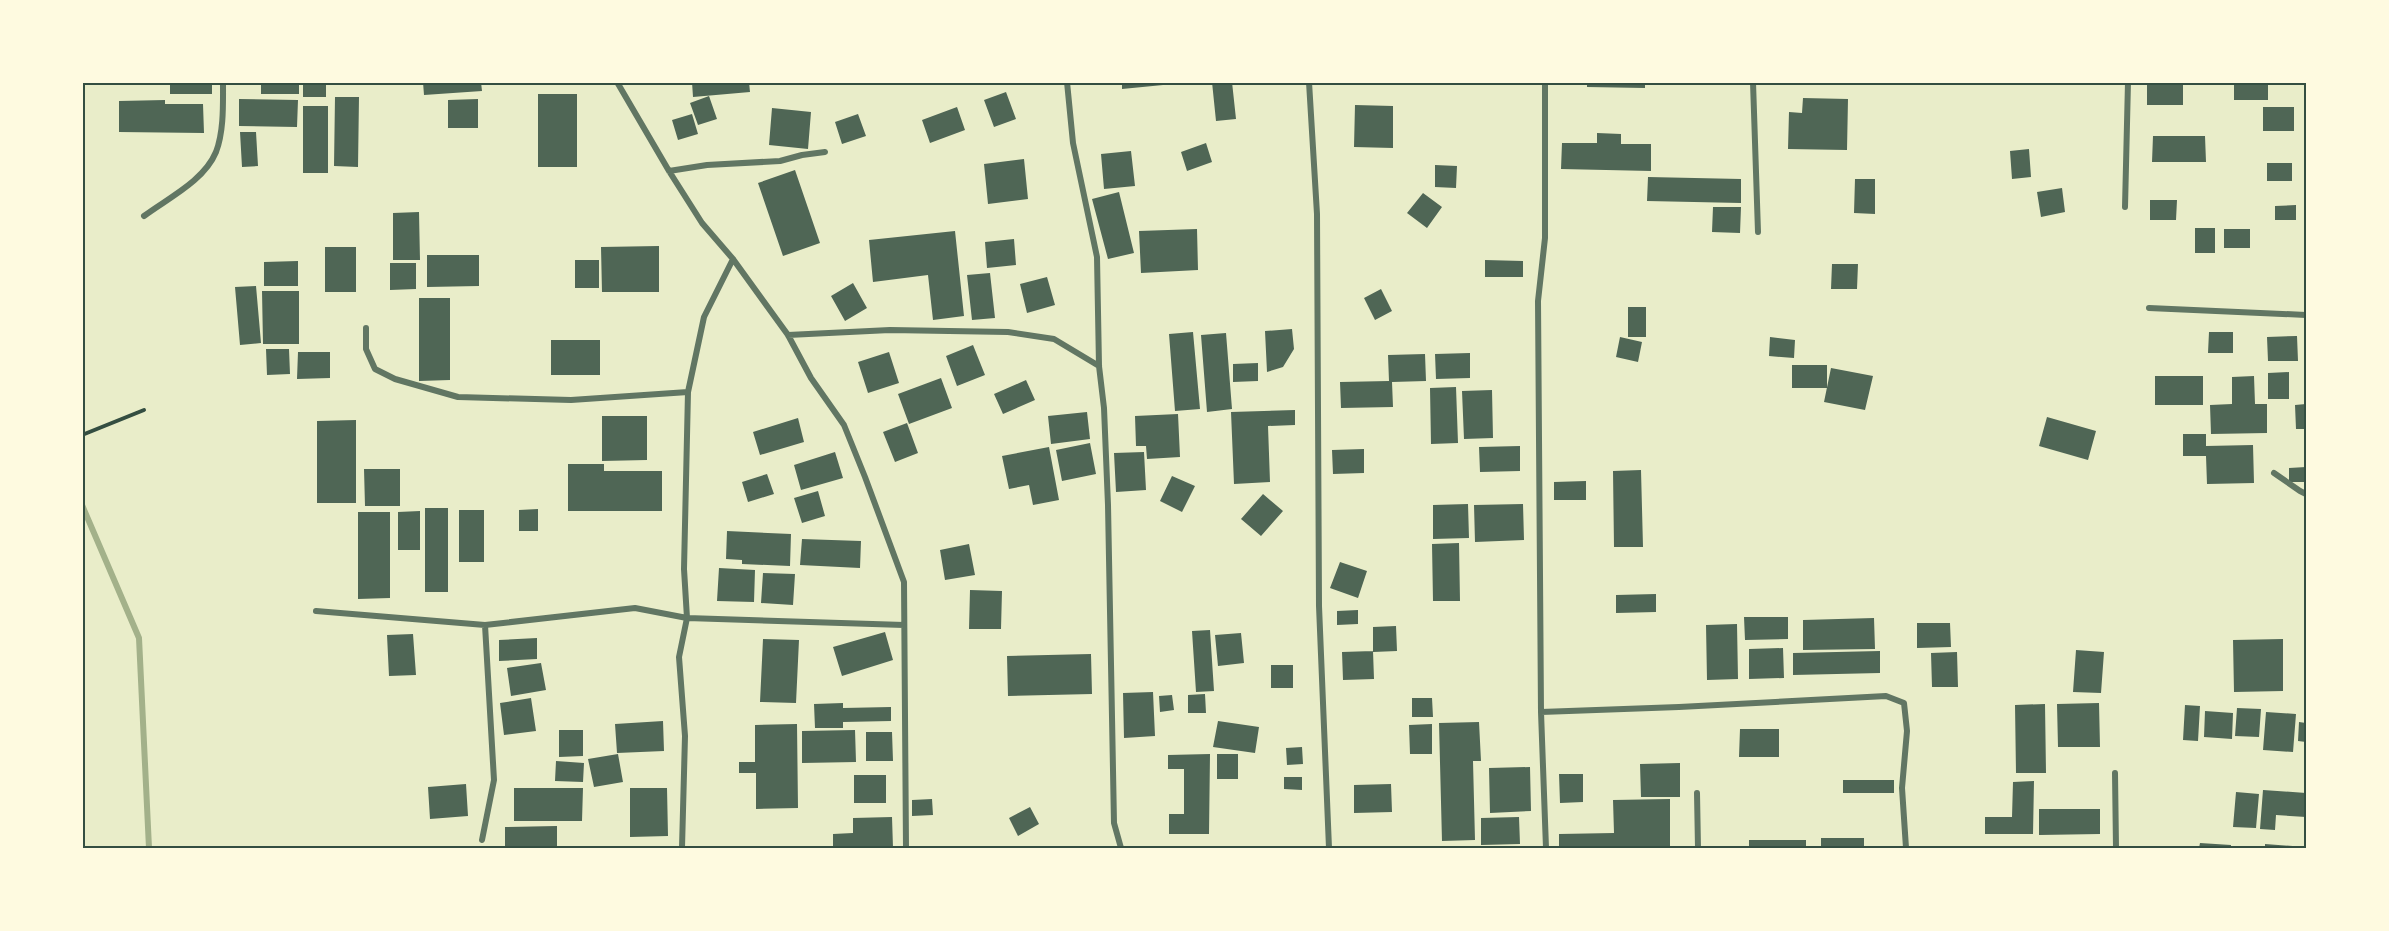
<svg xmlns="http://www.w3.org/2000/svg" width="2389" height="931" font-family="'PT Sans',sans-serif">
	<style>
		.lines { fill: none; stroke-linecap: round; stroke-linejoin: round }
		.stream { stroke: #a3b18a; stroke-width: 6 }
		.building { fill: #4f6655 }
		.path { stroke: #344e41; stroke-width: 4 }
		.minor { stroke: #617663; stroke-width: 6 }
		.neatline { fill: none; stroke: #344e41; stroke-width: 2 }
	</style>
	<rect width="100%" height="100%" fill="#e9edc9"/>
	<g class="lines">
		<path class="stream" d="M82,505l57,133 10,210"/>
	</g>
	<path class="building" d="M170,82h42v12h-42z
		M261,82h38v12h-38z
		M303,82h23v15h-23z
		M423,82h58l1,9 -58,4z
		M692,82h57l1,10 -57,5z
		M1122,82h41v3l-41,4z
		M1212,82h20l4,37 -20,2z
		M1587,82h58v6l-58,-1z
		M2147,82h36v23h-36z
		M2234,82h34v18h-34z
		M1006,92l10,27 -22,8 -10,-27z
		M538,94h39v73h-39z
		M709,96l8,23 -19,6 -8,-22z
		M335,97h24l-1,70 -24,-1z
		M1803,98l45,1 -1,51 -59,-1 1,-37 13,1z
		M239,99l59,1 -1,27 -58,-1z
		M478,99v29h-30v-28z
		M165,100v4h38l1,29 -85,-1v-31z
		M1355,105l38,1v42l-39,-1z
		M303,106h25v67h-25z
		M957,107l8,23 -35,13 -8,-23z
		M2263,107h31v24h-31z
		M772,108l39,4 -3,37 -39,-4z
		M692,114l6,20 -20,6 -6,-20z
		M858,114l8,22 -24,8 -7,-22z
		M240,132h16l2,34 -16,1z
		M1597,133l24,1v10h30v27l-90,-2 1,-26h35z
		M2153,136h52l1,26h-54z
		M1206,143l6,19 -25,9 -6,-19z
		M2029,149l2,28 -19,2 -2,-28z
		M1131,151l4,35 -31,3 -3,-35z
		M1024,159l4,40 -40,5 -4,-40z
		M2267,163h25v18h-25z
		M1435,165l22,1 -1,22 -21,-1z
		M795,170l25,73 -37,13 -25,-73z
		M1648,177l93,2v24l-94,-2z
		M1855,179h20v35l-21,-1z
		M2062,188l3,24 -24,5 -4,-25z
		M1119,192l15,61 -26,6 -16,-60z
		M1423,193l19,14 -15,21 -20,-15z
		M2150,200h27l-1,20h-26z
		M2296,205v15h-21v-14z
		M1713,207h28l-1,26 -28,-1z
		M419,212l1,48h-27v-47z
		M2195,228h20v25h-20z
		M1197,229l1,41 -57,3 -2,-42z
		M2224,229h26v19h-26z
		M955,231l9,85 -31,4 -5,-45 -55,7 -4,-42z
		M1014,239l2,26 -29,3 -2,-26z
		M659,246v46h-57l-1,-45z
		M325,247h31v45h-31z
		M427,255h52v31l-52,1z
		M575,260h24v28h-24z
		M1485,260l38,1v16h-38z
		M298,261v25h-34v-24z
		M390,263h26v26l-26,1z
		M1832,264h26l-1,25h-26z
		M990,273l5,45 -23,2 -5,-45z
		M1047,277l8,28 -28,8 -7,-29z
		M853,283l14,25 -22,13 -14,-25z
		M256,286l5,57 -21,2 -5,-58z
		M1381,289l11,22 -17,9 -11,-22z
		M262,291h37v53h-36z
		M419,298h31v82l-31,1z
		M1628,307h18v30h-18z
		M1292,329l2,20 -11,18 -16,5 -2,-41z
		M1193,332l7,77 -25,2 -6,-77z
		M2209,332h24v21h-25z
		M1226,333l6,76 -25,3 -6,-77z
		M2297,336l1,25h-30l-1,-24z
		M1620,337l22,5 -4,20 -22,-5z
		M1770,337l25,3 -1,18 -25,-2z
		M551,340h49v35h-49z
		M973,345l12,30 -28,11 -11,-30z
		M266,349h23l1,25 -23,1z
		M298,352h32v26l-33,1z
		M889,352l10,31 -31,10 -10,-31z
		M1470,353v25l-34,1 -1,-25z
		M1425,354l1,27 -34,1 1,25 -52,1 -1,-26 49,-1 -1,-26z
		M1258,363v18l-25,1v-18z
		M1792,365h35v23h-35z
		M1831,368l42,8 -8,34 -41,-8z
		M2289,372v27h-21v-26z
		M2155,376h48v29h-48z
		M2254,376l1,28h12v29l-56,1 -1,-29 22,-1v-27z
		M941,378l11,30 -43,16 -11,-30z
		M1026,380l9,20 -32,14 -9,-20z
		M1456,387l2,56 -27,1 -1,-56z
		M1492,390l1,48 -29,1 -2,-48z
		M2306,404v25h-10l-1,-24z
		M1295,410v15l-27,1 2,56 -36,2 -3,-72z
		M1087,412l3,27 -39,5 -3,-28z
		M1178,414l2,43 -33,2 -1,-13h-10l-1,-30z
		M602,416h45v44l-45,1z
		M2047,417l49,14 -8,29 -49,-14z
		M798,418l6,24 -44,13 -7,-23z
		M356,420v83h-39v-82z
		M907,423l11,30 -23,9 -12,-30z
		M2183,434h23v12l47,-1 1,38 -47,1 -1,-28h-23z
		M1090,443l6,31 -34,7 -6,-31z
		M1520,446v25l-40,1 -1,-25z
		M1049,447l10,53 -26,5 -4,-20 -20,4 -7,-33z
		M1364,449v24l-31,1 -1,-24z
		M835,452l8,26 -42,12 -7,-25z
		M1144,452l2,38 -30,2 -2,-39z
		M568,464h36v7h58v40h-94z
		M2306,467v15h-17v-14z
		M364,469h36v37h-35z
		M1641,470l2,77h-29l-1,-76z
		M767,474l7,20 -26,8 -6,-20z
		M1172,476l23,10 -13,26 -22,-11z
		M1586,481v19h-32v-18z
		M818,491l7,25 -23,7 -8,-25z
		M1263,494l20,17 -22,25 -20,-17z
		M1468,504l1,34 -36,1v-34z
		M1523,504l1,36 -49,2 -1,-37z
		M425,508h23v84h-23z
		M538,509v22h-19v-21z
		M459,510h25v52h-25z
		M420,511v39h-22v-38z
		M358,512h32v86l-32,1z
		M727,531l64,3 -1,32 -48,-2v-4l-16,-1z
		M802,539l59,2 -1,27 -60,-3z
		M1459,543l1,58h-27l-1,-57z
		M969,544l6,31 -30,5 -5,-30z
		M1340,562l27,9 -9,27 -28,-10z
		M719,568l36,2 -1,32 -37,-1z
		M763,573l32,1 -2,31 -32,-2z
		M970,590l32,1 -1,38h-32z
		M1656,594v18l-40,1v-18z
		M1358,610v14l-21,1v-14z
		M1744,617h44v22l-43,1z
		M1874,618l1,31 -72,1v-30z
		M1917,623h33l1,24 -34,1z
		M1737,624l1,55 -31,1 -1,-55z
		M1396,626l1,25 -24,1v-25z
		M1210,630l4,61 -18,1 -4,-61z
		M885,632l8,28 -51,16 -9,-29z
		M1241,633l3,30 -26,3 -3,-31z
		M413,634l3,41 -27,1 -2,-41z
		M537,638v21l-38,2v-21z
		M763,639l36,1 -3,63 -36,-1z
		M2283,639v52l-49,1 -1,-52z
		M1783,648l1,30 -35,1v-30z
		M2076,650l28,2 -3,41 -28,-1z
		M1373,651l1,28 -31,1 -1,-28z
		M1880,651v22l-87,2v-22z
		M1957,652l1,35h-26l-1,-34z
		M1091,654l1,40 -84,2 -1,-40z
		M541,663l5,27 -35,6 -4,-28z
		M1271,665h22v23h-22z
		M1153,692l2,44 -31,2 -1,-45z
		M1205,694l1,19h-18v-18z
		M1172,695l2,15 -14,2 -1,-16z
		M531,698l5,33 -32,4 -4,-32z
		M1412,698h20l1,19h-21z
		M843,703v5l48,-1v14l-48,1v6h-28l-1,-24z
		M2099,703l1,44h-42l-1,-43z
		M2045,704l1,69h-30l-1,-68z
		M2185,705l15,1 -2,35 -15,-1z
		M2237,708l24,1 -2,28 -24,-1z
		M2205,711l28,2 -1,26 -28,-2z
		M2266,712l30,2 -3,38 -30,-2z
		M663,721l1,30 -47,2 -2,-29z
		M1218,721l41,6 -4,26 -42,-6z
		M1479,722l2,39h-8l2,79 -33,1 -3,-118z
		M2299,722l7,1v19l-8,-1z
		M797,724l1,84 -42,1v-36h-17v-11h16v-37z
		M1432,724v30h-22l-1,-29z
		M1740,729h39v28h-40z
		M559,730h24v26l-24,1z
		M855,730l1,32 -54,1v-32z
		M866,732h26l1,29h-27z
		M1302,747l1,17 -16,1 -1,-17z
		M618,754l5,28 -29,5 -6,-28z
		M1210,754l-1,80h-40v-20h15v-45h-16v-14z
		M1217,754h21v25h-21z
		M556,761l28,2 -1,19 -28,-1z
		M1680,763v34h-39l-1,-33z
		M1530,767l1,44 -41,2 -1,-45z
		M1559,774h24v28l-23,1z
		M854,775h32v28h-32z
		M1284,777h18v13l-18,-1z
		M1843,780h51v13h-51z
		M2034,781l-1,53h-48v-17h27l1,-35z
		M466,784l2,32 -38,3 -2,-32z
		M1391,784l1,28 -38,1v-28z
		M514,788h69l-1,33h-68z
		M630,788h37l1,48 -38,1z
		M2263,790l43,3v24l-30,-2 -1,15 -15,-1z
		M2236,792l23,2 -3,34 -23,-1z
		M932,799l1,16 -21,1v-16z
		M1670,799v49h-111v-14l55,-1 -1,-33z
		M1030,807l9,17 -21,12 -9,-18z
		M2039,809h61v25l-61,1z
		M892,817l1,31h-60v-14l20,-1v-15z
		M1519,817l1,27 -39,1v-27z
		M557,826v22h-52v-21z
		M1821,838h43v10h-43z
		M1749,840h57v8h-57z
		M2200,843l31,2v3h-32z
		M2265,844l41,3v1h-41z
		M625,846l21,1v1h-21z"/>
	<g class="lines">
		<path class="path" d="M82,435l62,-25"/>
		<path class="minor" d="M617,82l52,89 33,52 31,36 55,76 23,43 33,47 21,52 39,105 2,266
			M1067,82l6,61 24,114 2,109 5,42 4,97 6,318 7,25
			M1309,82l8,132 2,392 10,242
			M1545,82v156l-7,63 3,411 5,136
			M1753,82l5,150
			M669,171l38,-6 73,-4 22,-6 23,-3
			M2125,207l3,-125
			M144,216c24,-18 60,-35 72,-64 8,-21 7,-48 7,-70
			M2149,308l157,7
			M366,328v21l9,20 20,10 63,18 113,3 117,-8
			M788,335l102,-5 118,2 46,7 45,27
			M2274,473l26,18 6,3
			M316,611l169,14 150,-17 52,10 217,7
			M1541,712l138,-5 207,-11 18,7 3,28 -5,57 4,60
			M2115,773l1,75
			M1697,793l1,55
			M482,840l12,-60 -9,-155
			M682,848l3,-112 -6,-79 8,-39 -3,-49 4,-177 16,-75 29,-58"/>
	</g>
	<rect width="2389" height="931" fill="none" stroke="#fefae0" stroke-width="168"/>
	<rect x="84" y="84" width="2221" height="763" class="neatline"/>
</svg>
